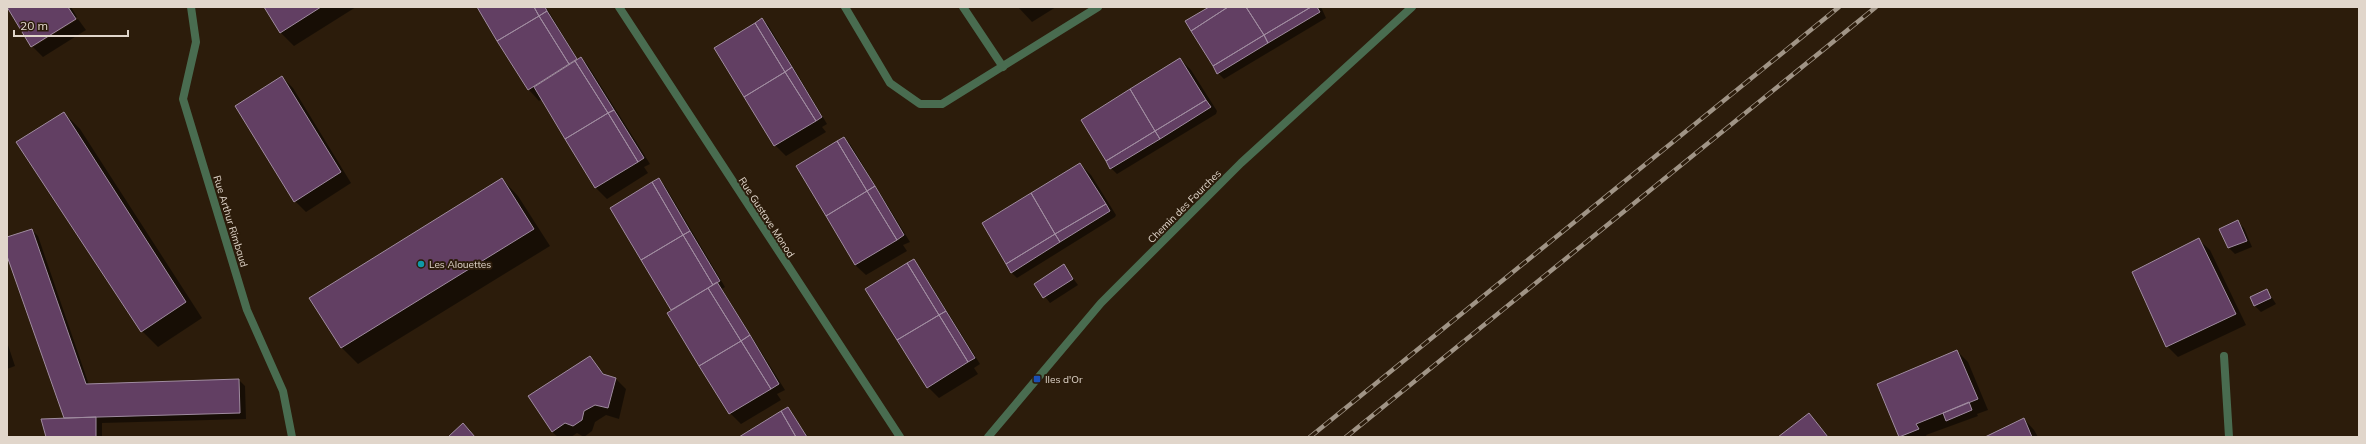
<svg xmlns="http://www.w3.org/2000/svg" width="2366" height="444" font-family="Mulish,sans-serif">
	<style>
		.shadow { fill: #0007 }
		.building { fill: #623f63; stroke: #a08ca0 }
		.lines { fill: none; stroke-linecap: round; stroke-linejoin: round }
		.service { stroke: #496c50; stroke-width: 8 }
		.minor { stroke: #496c50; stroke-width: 8 }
		.tertiary { stroke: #496c50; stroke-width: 8 }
		.rail-casing { stroke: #a09486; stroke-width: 4.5 }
		.rail { stroke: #2c1c0b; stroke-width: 3; stroke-dasharray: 9; stroke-linecap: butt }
		.culture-dot { fill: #0f9aa8; stroke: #2c1c0b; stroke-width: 1.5 }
		.transit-dot { fill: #1a4fb4; stroke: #2c1c0b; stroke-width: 1.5 }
		.labels { text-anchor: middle; stroke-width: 4; stroke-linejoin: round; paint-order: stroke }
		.street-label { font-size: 10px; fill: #e1d6cb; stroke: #2c1c0b }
		.poi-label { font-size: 10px; fill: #e1d6cb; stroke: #2c1c0b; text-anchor: start }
	</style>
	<rect width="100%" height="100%" fill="#2c1c0b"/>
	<path class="shadow" d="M7,7h64l6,10 -44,28v2l45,-28 8,11 -43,27 -11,-11z
		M265,7h91l-62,39 -14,-14z
		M479,7h67l32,53 3,-2 6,6 63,100 -6,3 4,6 -41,26 -11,-11 -54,-89 -3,2 -10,-11z
		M1018,7h38l-24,15z
		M1211,7h110l5,11 -102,61 -6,-6z
		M762,19l6,6 59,99 -5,3 4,5 -40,24 -11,-11z
		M1180,59l11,11 26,41 -1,3 -99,60 -6,-6z
		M282,77l11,11 58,95 -45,29 -11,-11 -59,-95z
		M64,113l16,16 122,189 -44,29 -16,-16z
		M844,138l6,6 60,98 -7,3 4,6 -41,24 -11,-10z
		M1080,164l11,11 25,40 -1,2 -98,61 -6,-6z
		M502,179l16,17 32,50 -192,118 -16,-16 -31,-49z
		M659,180l6,6 60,101 -3,2 63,101 -8,4 4,6 -40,24 -11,-11 -57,-103 -62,-102z
		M2238,222l6,6 8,19 -17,7 -6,-6 -9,-19z
		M32,230l6,6 51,149 150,-5 6,6 1,33 -144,4v14h-55l18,-18 -58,-166v-15z
		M2199,240l11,10 36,75 -68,32 -11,-11z
		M913,260l6,6 61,98 -6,4 4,6 -39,24 -11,-11z
		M1064,266l14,19 -28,18 -15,-19z
		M2267,290l9,14 -15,8 -6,-6z
		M7,342l8,24 -8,3z
		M1957,351l11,11 20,48 -11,4 1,2 -52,19 1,2h-27l-22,-53z
		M590,358l16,18 9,2 11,11 -7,30 -13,-4 -11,7 -3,9 -8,6 -7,-4 -6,4h-13l-6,-5z
		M788,408l20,29h-67z
		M1809,414l20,23h-49z
		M2024,419l10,11 4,7h-51z"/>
	<path class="building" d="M7,7h61l8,12 -45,28z
		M264,7h57l-41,26z
		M477,7h57l5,9 -42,25z
		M534,7h11l2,4 -8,5z
		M1209,7h19l-37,24 -6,-10z
		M1228,7h18l18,28 -51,31 -22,-35z
		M1246,7h65l-47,28z
		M1311,7h6l3,5 -52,31 -4,-8z
		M547,11l30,48 -8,5 -30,-48z
		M539,16l30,48 -41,26 -31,-49z
		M762,18l30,49 -7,5 -30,-49z
		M755,23l30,49 -41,25 -30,-49z
		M1264,35l4,8 -51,31 -4,-8z
		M581,57l33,53 -6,3 -33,-52z
		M1180,58l26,42 -51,31 -25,-42z
		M575,61l33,52 -43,26 -31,-52z
		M792,67l30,50 -6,4 -31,-49z
		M785,72l31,49 -42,25 -30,-49z
		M282,76l59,96 -47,30 -59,-96z
		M1130,89l25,42 -49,30 -25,-41z
		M1206,100l5,7 -51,32 -5,-8z
		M614,110l30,48 -6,4 -30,-49z
		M64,112l122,190 -45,30 -125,-190z
		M608,113l30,49 -43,26 -30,-49z
		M1155,131l5,8 -50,30 -4,-8z
		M844,137l31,49 -8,5 -30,-50z
		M837,141l30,50 -41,25 -30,-50z
		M1080,163l26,41 -51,30 -24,-41z
		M502,178l32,51 -193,119 -32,-50z
		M659,178l31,53 -7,4 -31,-53z
		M652,182l31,53 -42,25 -31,-52z
		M875,186l29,49 -7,5 -30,-49z
		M867,191l30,49 -42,25 -29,-49z
		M1031,193l24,41 -49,30 -24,-41z
		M1106,204l4,7 -50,31 -5,-8z
		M2238,220l9,21 -19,7 -9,-19z
		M32,229l54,155 153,-5 1,34 -176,5 -57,-162v-19z
		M690,231l30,50 -7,4 -30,-50z
		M1055,234l5,8 -49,31 -5,-9z
		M683,235l30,50 -42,25 -30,-50z
		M2199,238l37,76 -70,33 -34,-75z
		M914,259l32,52 -7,4 -32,-52z
		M907,263l32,52 -42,25 -32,-51z
		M1064,264l9,15 -30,19 -9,-14z
		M717,282l33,53 -9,6 -33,-53z
		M708,288l33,53 -42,25 -32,-53z
		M2267,289l4,9 -17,8 -4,-9z
		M946,311l29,47 -7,4 -29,-47z
		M939,315l29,47 -41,26 -30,-48z
		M750,335l29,49 -8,5 -30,-48z
		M741,341l30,48 -42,25 -30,-48z
		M1957,350l21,49 -62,25 3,5 -20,8 -22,-53z
		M590,356l13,18 13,4 -8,30 -13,-3 -11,6 -2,9 -9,6 -8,-3 -13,9 -24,-36z
		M1969,402l3,8 -26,11 -3,-8z
		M788,407l19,30h-11l-15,-26z
		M781,411l15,26h-57z
		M1809,413l19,24h-50z
		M96,417v20h-50l-5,-18z
		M2024,418l8,19h-47z
		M463,423l12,14h-27z"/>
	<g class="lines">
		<path class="service" d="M2224,356l5,81"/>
		<path class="minor" d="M191,7l5,35 -13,57 64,211 36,81 9,46
			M619,7l281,430
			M845,7l45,76 30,21h22l156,-97
			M963,7l40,60"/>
		<path class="tertiary" d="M988,437l113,-134 140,-140 171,-156"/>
		<defs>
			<path id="rail" d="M1310,437l529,-430
				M1346,437l530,-430"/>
		</defs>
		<use href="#rail" class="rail-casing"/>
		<use href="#rail" class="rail"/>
	</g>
	<circle class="culture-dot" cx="421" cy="264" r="4"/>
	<rect class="transit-dot" x="1033" y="375" width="8" height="8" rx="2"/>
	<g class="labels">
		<g class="street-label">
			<text transform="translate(1184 206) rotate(-45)" y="4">Chemin des Fourches</text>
			<text transform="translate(767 217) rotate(57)" y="4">Rue Gustave Monod</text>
			<text transform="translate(231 221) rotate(73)" y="4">Rue Arthur Rimbaud</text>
		</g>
		<g class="poi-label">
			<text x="429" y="268">Les Alouettes</text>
			<text x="1045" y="383">Iles d'Or</text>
		</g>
	</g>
	<rect width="2366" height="444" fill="none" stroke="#e1d6cb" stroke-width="16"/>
	<path d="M14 30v6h114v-6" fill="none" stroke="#e1d6cb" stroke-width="2"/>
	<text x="20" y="30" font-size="12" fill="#e1d6cb" stroke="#2c1c0b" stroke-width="3" paint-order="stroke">20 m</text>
</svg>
